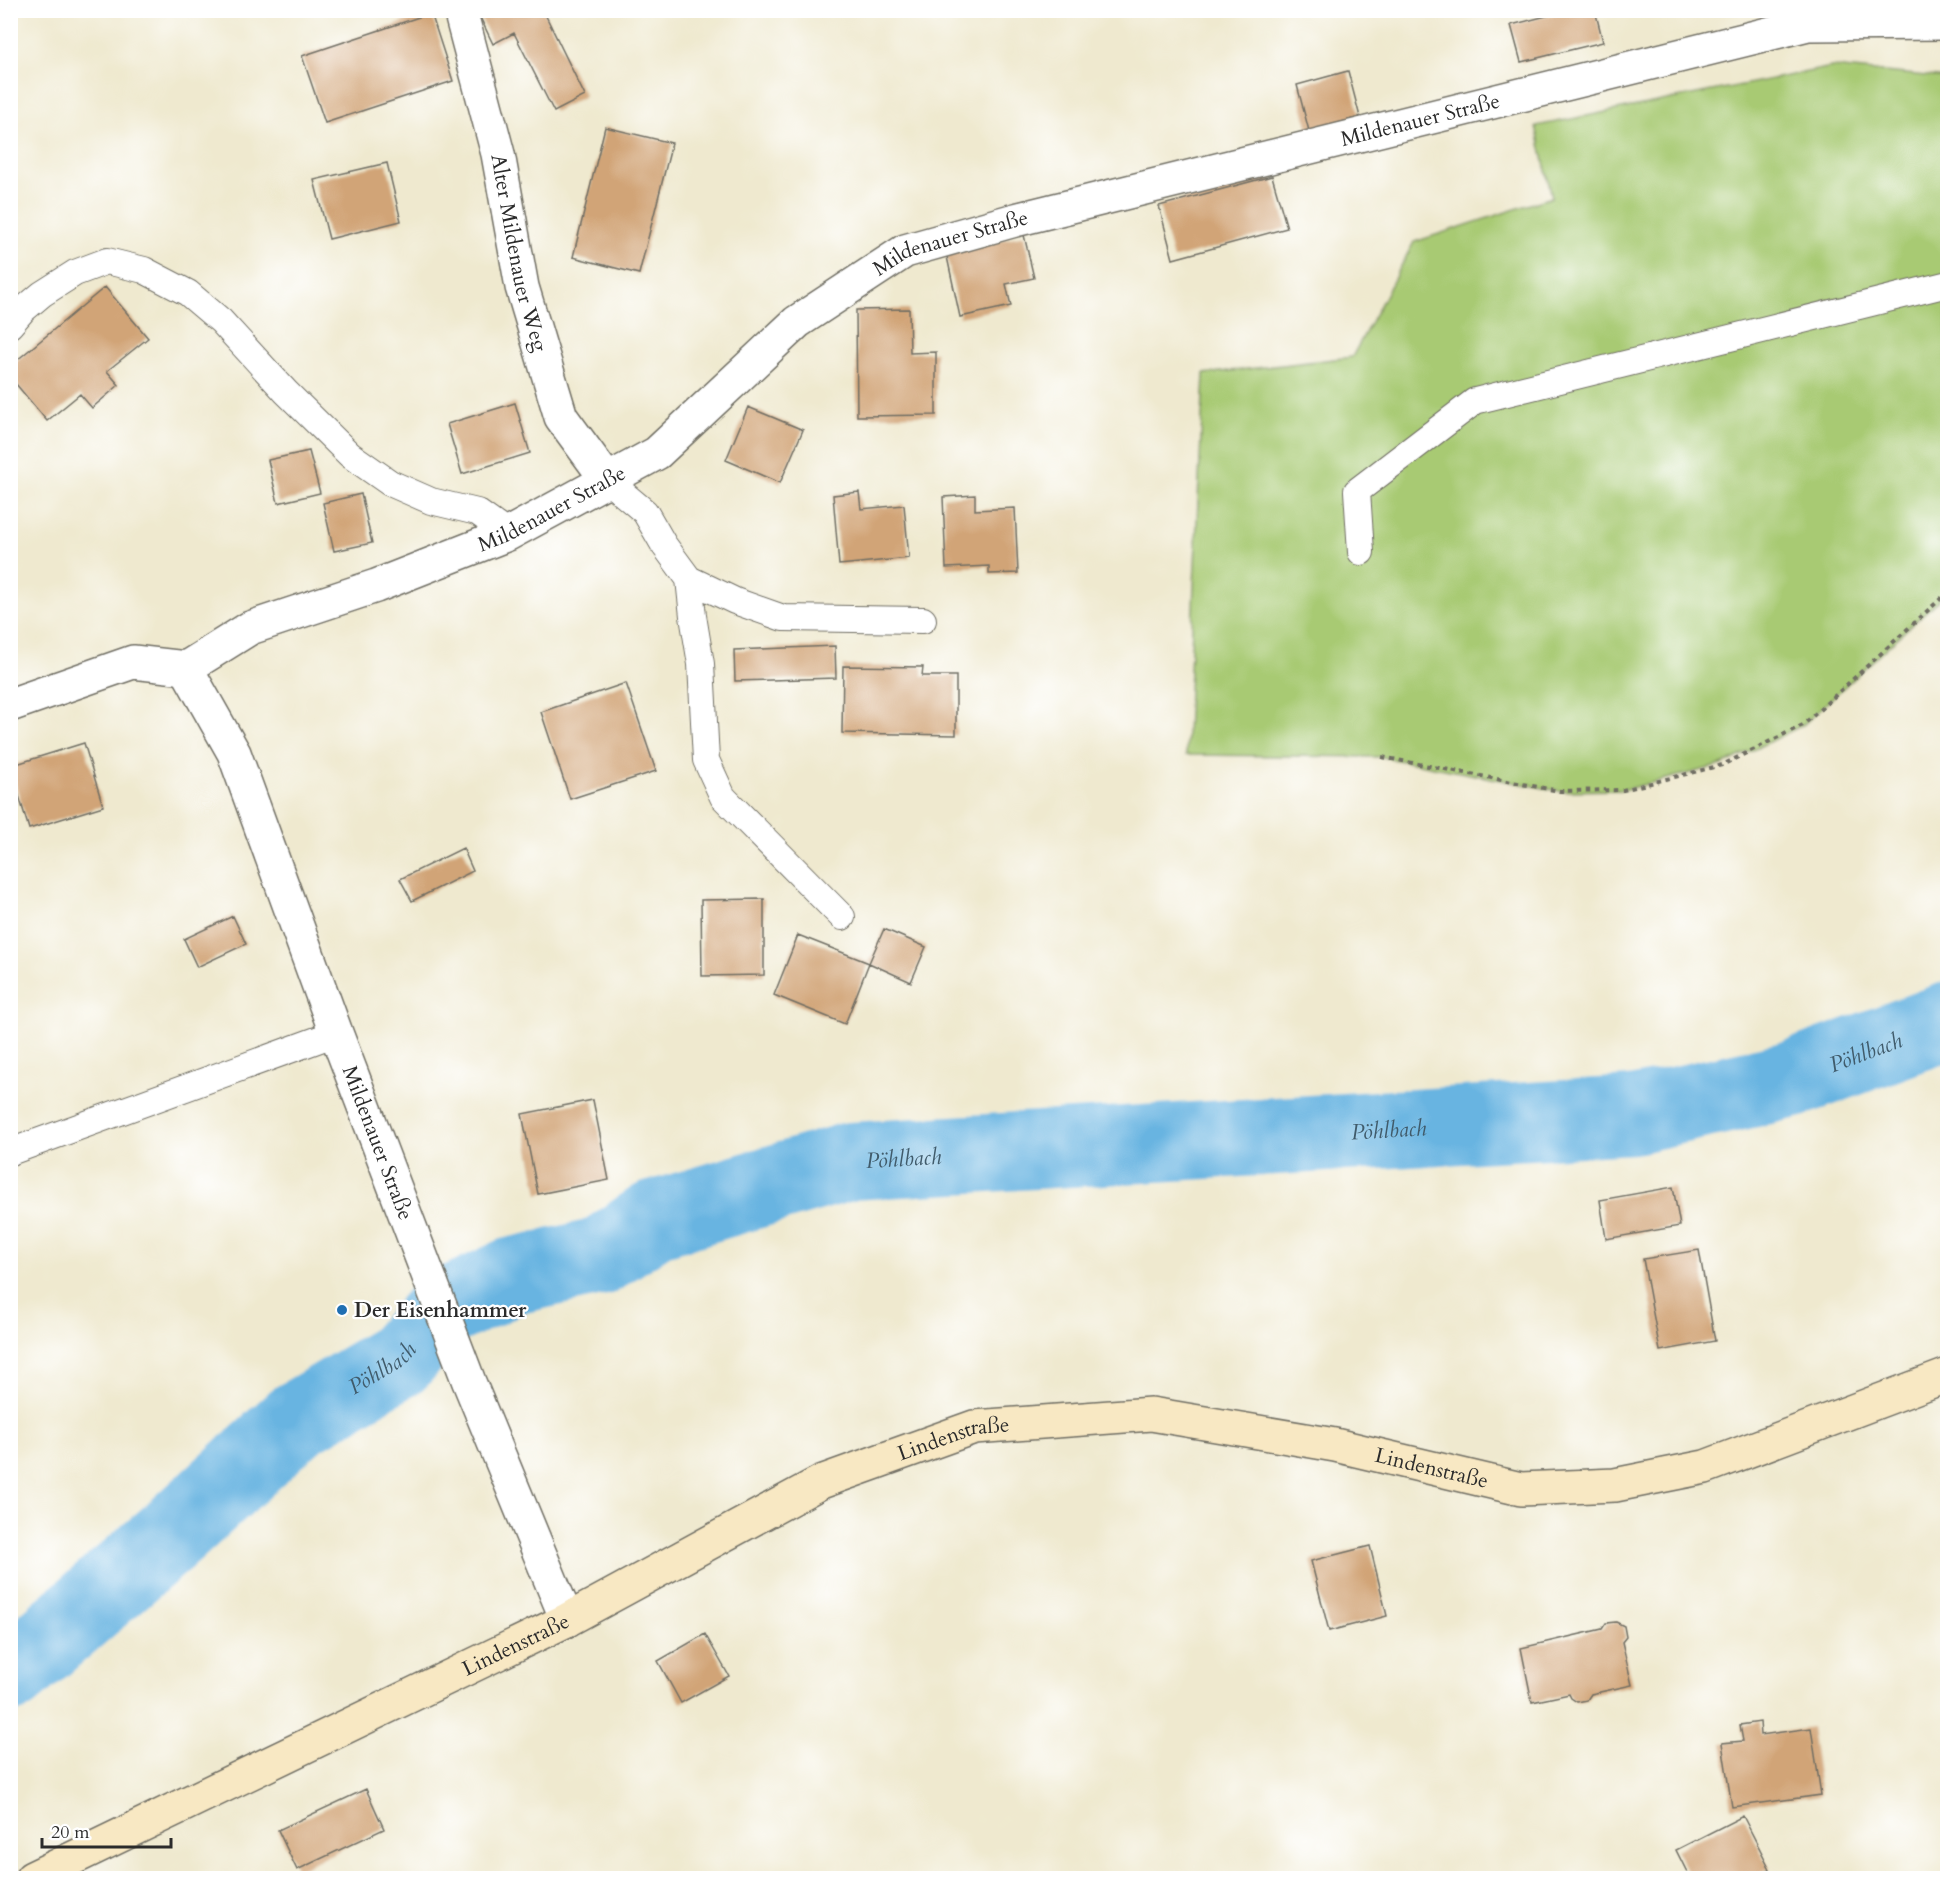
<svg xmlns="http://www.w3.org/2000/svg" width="1958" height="1889" font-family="Cardo,serif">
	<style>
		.green { fill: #a8ca73; stroke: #6a7a4f; stroke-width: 1.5 }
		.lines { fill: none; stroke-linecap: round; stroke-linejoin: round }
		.river { stroke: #67b4e1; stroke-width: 78 }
		.building { fill: #d1a477 }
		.lane-casing { stroke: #706e64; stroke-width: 28 }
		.street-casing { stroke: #706e64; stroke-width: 36 }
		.secondary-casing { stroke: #706e64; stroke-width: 36 }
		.path { stroke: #706e64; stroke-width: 4; stroke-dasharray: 4.5 4.5; stroke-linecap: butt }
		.lane { stroke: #fff; stroke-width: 26 }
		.street { stroke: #fff; stroke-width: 33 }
		.secondary { stroke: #f8e8c3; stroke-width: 33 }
		.poi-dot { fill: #1f6fb2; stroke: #fff; stroke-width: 2 }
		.labels { text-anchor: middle; stroke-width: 4.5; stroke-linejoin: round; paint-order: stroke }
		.street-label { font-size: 21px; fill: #2b2b2b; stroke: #fff }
		.poi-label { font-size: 21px; font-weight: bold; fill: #2b2b2b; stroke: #fff; text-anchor: start }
		.water-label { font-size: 22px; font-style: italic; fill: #405b6b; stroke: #fff }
	</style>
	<rect width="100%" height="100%" fill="#fff"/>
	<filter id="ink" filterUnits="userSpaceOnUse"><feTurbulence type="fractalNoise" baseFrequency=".0167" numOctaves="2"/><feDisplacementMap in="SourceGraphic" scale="12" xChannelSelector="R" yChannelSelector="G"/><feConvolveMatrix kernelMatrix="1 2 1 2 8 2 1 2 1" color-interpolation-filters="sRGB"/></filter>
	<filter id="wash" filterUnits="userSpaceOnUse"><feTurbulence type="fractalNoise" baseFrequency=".008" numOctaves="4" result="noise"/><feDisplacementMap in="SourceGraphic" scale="24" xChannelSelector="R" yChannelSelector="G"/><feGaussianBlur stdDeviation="1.35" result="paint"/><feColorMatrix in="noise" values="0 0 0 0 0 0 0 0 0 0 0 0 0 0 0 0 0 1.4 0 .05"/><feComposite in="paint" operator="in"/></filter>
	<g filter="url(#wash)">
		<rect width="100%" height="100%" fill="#efe9cf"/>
		<path class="green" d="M1832,67l115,11v514l-144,133 -81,40 -99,25 -64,1 -177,-34 -196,-2 18,-381 148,-17 62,-115 138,-45 -16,-71z"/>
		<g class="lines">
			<path class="river" id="s1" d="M10,1674l164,-142 122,-112 103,-61 44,-50 70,-33 86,-19 54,-37 198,-59 782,-46 157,-35 158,-59"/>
		</g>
		<g id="blocks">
			<path class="building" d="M494,10h49l42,86 -31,16 -40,-79 -21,11 -13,-27z
				M1570,10h25l8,32 -82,20 -10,-37z
				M431,13l22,68 -128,42 -23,-67z
				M1348,71l12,46 -51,14 -12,-46z
				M605,127l67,16 -33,131 -66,-17z
				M387,163l14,58 -72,18 -15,-59z
				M1272,176l15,52 -114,31 -14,-53z
				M1024,235l10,43 -28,6 5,22 -51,11 -14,-65z
				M105,287l43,51 -41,33 12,14 -27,23 -12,-14 -33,27 -37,-44v-11z
				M909,309l1,44 26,-1v63l-79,1 -1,-106z
				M515,403l15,50 -68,21 -15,-50z
				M748,407l55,23 -23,53 -54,-23z
				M309,451l11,42 -42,10 -10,-43z
				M859,492l2,17 43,-4 5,53 -70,7 -6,-70z
				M361,494l11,49 -38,8 -11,-48z
				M975,495v15l40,-2 3,65 -29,1v-8l-43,2 -3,-71z
				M835,646l1,32 -101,3 -1,-31z
				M843,666l80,1 -1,9h34v59l-114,-2z
				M626,683l30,88 -86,28 -29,-87z
				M84,743l19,63 -74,23 -19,-63z
				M463,848l10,23 -61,30 -12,-22z
				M764,899v76l-62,1 -1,-76z
				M233,916l13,28 -49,23 -13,-28z
				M884,929l42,18 -15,35 -42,-19z
				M798,935l71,28 -24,61 -71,-29z
				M593,1100l16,80 -71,14 -16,-80z
				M1673,1187l7,39 -74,13 -6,-39z
				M1699,1250l16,91 -55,10 -17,-92z
				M1370,1546l17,70 -58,15 -18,-70z
				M1616,1622l8,4 2,11 -4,5 10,43 -41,9 -4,6 -10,2 -6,-4 -2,-4 -37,8 -11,-54 81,-19 4,-6z
				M705,1634l24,42 -48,27 -23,-42z
				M1760,1722l1,13 50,-7 10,67 -89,12 -10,-64 21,-2 -3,-16z
				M366,1789l18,40 -87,41 -19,-40z
				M1743,1816l27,53 -19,9h-61l-14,-28z
				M1316,1874v4h-20v-1z"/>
		</g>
	</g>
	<g filter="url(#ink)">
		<use href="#blocks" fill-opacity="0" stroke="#706e64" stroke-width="1.5"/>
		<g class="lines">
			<defs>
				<path id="lane" d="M10,325l13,-15 19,-16 33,-21 32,-12 37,9 44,23 33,28 65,71 64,63 40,28 41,18 46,11 31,22
					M608,481l37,31 19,33 25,34 4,37 8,48 5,96 17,37 119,120
					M1361,552l-4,-61 118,-90 473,-117
					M689,579l46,22 48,17 140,2
					M10,1152l326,-119"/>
				<g id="street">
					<path id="s2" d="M460,10l38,144 24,133 39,130 47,64"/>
					<path id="s3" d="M186,668l48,85 102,280 133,349 98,238"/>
					<path id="s4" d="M10,705l123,-43 53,6 64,-40 126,-42 132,-52 149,-81 140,-131 108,-71 110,-31 793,-196 140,-1"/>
				</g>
				<g id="secondary">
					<path id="s5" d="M32,1878l535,-258 254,-138 153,-55 177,-13 184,31 186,44 94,-4 90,-18 243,-92"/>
				</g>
			</defs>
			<use href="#lane" class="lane-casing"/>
			<use href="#street" class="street-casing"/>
			<use href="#secondary" class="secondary-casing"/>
			<path class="path" d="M1382,757l177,34 64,-1 99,-25 81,-40 145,-133"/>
			<use href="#lane" class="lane"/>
			<use href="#street" class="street"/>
			<use href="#secondary" class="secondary"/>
		</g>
	</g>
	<circle class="poi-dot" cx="342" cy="1310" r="6"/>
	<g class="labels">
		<g class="street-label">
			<text dy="7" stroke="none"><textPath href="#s4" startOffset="1556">Mildenauer Straße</textPath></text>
			<text dy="7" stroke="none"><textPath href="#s4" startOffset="1070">Mildenauer Straße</textPath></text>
			<text dy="7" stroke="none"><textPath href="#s2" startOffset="250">Alter Mildenauer Weg</textPath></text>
			<text dy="7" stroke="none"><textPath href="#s4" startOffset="584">Mildenauer Straße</textPath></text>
			<text dy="7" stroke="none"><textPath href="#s3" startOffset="513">Mildenauer Straße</textPath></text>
			<text dy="7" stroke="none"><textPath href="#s5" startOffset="1023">Lindenstraße</textPath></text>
			<text dy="7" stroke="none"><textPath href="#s5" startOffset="1509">Lindenstraße</textPath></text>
			<text dy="7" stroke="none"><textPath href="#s5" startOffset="537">Lindenstraße</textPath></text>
		</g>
		<g class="poi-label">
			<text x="354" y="1317">Der Eisenhammer</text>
		</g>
		<g class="water-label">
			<text dy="8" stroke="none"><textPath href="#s1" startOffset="2031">Pöhlbach</textPath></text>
			<text dy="8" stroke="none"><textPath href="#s1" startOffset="1545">Pöhlbach</textPath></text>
			<text dy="8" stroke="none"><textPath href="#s1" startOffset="1059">Pöhlbach</textPath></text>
			<text dy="8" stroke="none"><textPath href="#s1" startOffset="483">Pöhlbach</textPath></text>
		</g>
	</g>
	<rect width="1958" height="1889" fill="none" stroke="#fff" stroke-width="36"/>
	<path d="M42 1838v9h129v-9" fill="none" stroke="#2b2b2b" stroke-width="3"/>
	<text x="51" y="1838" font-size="18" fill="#2b2b2b" stroke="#ffffff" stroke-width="4.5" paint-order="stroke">20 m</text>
</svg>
